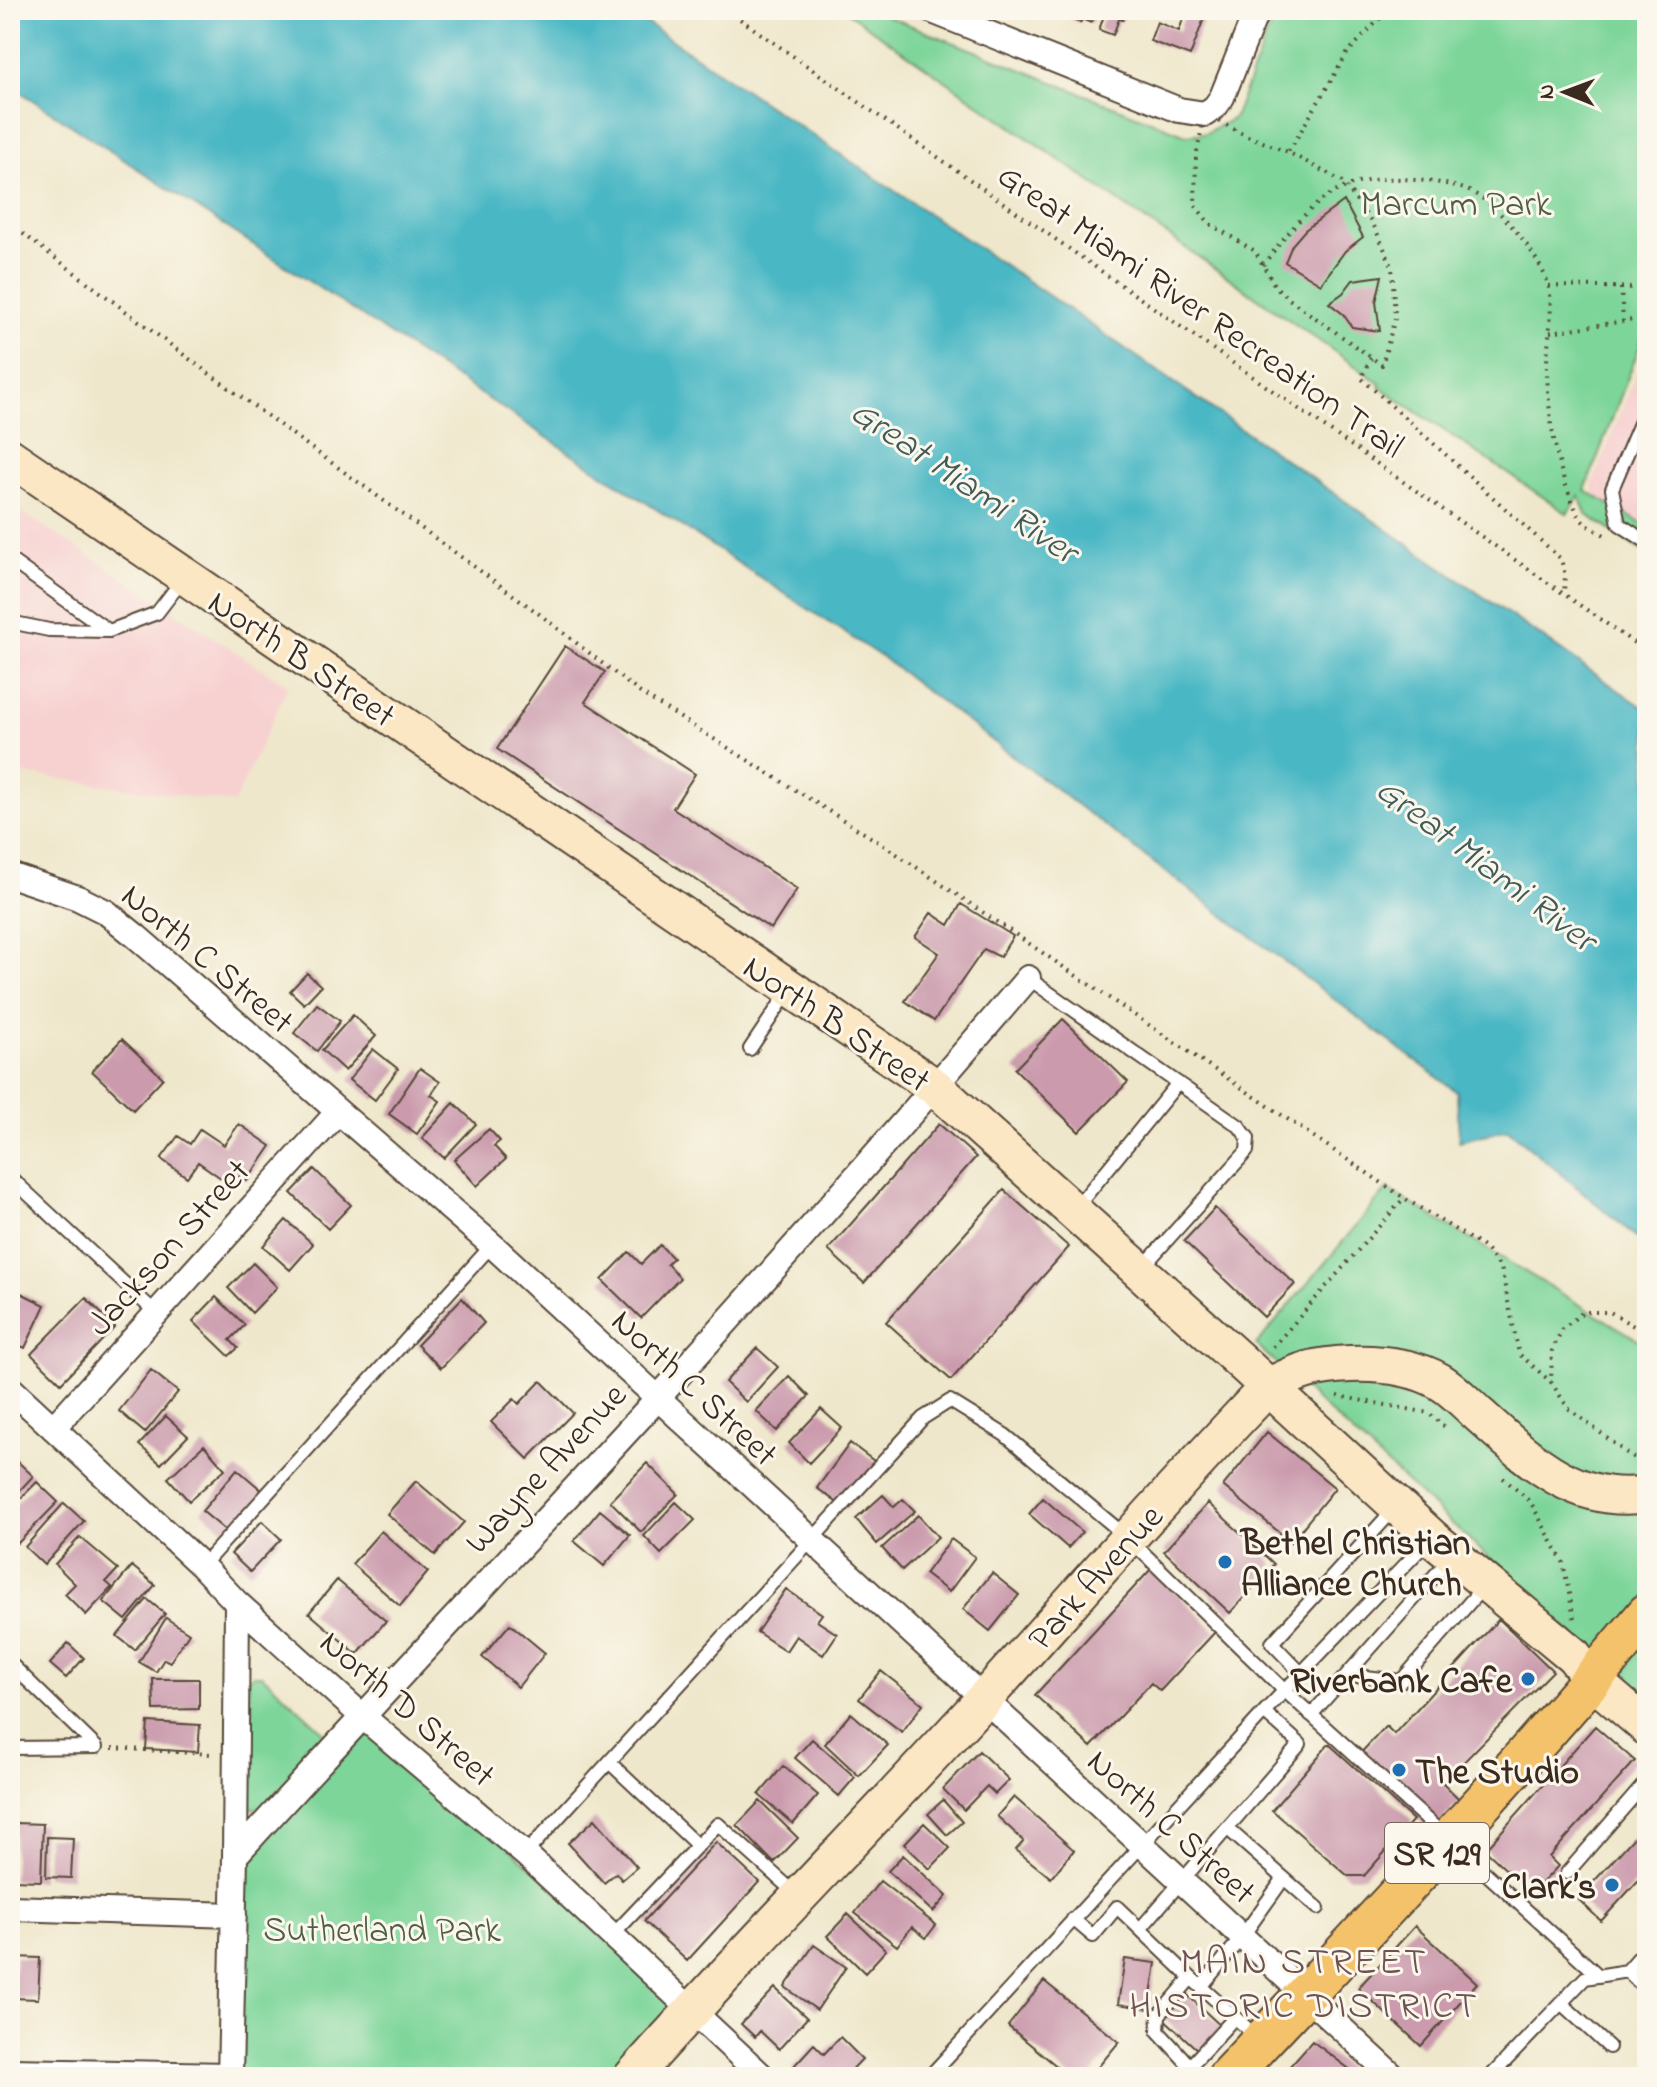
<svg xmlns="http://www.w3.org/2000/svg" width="1657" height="2087" font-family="'Indie Flower',sans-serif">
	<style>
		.built { fill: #f7d0d0 }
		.green { fill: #7dd59a; stroke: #5c805c; stroke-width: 2 }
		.water { fill: #49b7c4; stroke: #427071; stroke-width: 2 }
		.building { fill: #cb9bad }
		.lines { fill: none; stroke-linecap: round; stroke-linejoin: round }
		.service-casing { stroke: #564638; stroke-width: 16 }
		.minor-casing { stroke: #564638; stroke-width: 28 }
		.secondary-casing { stroke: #564638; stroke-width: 40 }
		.primary-casing { stroke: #564638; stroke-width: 44 }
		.path { stroke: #564638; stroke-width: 4; stroke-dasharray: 2 6; stroke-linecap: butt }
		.service { stroke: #fff; stroke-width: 12 }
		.minor { stroke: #fff; stroke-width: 24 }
		.secondary { stroke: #fbe7c3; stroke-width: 36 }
		.primary { stroke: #f4c26a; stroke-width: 40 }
		.poi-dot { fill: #1f6fb2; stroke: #fbf7ec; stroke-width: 3 }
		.labels { text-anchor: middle; stroke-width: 6; stroke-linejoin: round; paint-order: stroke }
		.shield { fill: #fbf7ec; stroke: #75685c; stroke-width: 2 }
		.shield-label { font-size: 34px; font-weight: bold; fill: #3b2a1e }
		.park-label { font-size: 36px; fill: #4f5d43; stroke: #fbf7ec }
		.street-label { font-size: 36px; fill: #3b2a1e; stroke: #fbf7ec }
		.poi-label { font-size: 36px; font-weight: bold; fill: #3b2a1e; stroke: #fbf7ec; text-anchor: start }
		.water-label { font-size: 38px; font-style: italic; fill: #405b58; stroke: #fbf7ec }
		.neighbourhood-label { font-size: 38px; letter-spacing: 2px; fill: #6d5250; stroke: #fbf7ec }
	</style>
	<rect width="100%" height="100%" fill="#fbf7ec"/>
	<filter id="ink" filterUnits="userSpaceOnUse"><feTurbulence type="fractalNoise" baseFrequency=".0125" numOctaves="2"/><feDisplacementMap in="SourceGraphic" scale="16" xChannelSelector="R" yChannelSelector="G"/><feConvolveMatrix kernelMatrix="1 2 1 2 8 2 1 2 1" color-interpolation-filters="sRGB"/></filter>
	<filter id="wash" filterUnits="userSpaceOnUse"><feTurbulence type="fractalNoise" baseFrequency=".006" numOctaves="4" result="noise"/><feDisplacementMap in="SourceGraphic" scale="32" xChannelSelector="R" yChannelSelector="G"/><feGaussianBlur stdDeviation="1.8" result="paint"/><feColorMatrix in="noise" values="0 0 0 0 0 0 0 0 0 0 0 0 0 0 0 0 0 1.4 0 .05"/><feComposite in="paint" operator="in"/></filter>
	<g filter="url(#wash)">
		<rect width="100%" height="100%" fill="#efe7cb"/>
		<path class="built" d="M1647,346v208l-40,-30 -15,-39z
			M10,504l278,182 -54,117 -224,-31z"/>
		<path class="green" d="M844,10h28l314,125 20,-2 28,-15 43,-108h370v324l-3,1 -59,155 62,37 -2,26 -59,-39 -7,-18 -11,18 -188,-127 1,-3z
			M1387,1189l260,156v357l-391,-357z
			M253,1675h9l65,60 -1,7 -64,65 -11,2 -7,-9 2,-119z
			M362,1716l329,295 -59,66h-402l5,-221z"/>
		<path class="water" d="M10,10h617l389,263 631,437v536l-139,-117 -49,12 -2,-49 -574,-434 -873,-573z"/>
		<g id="blocks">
			<path class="building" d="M1071,10h26l-6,13 -9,-4 -2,4 -12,-5z
				M1106,10h21l-4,10 -4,-1 -6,16 -14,-5z
				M1186,10h21l-17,46 -40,-15 7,-19 22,9z
				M1344,201l19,36 -18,14 -24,33 -36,-22 7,-17 13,-15z
				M1382,276l-6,26 4,29 -28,-4 -9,-13 -14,-11 14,-10 10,-13z
				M565,646l40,26 -20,30 110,72 -22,34 124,81 -26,40 -274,-180z
				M961,904l52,32 -13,21 -16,-8 -50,72 -29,-20 34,-48 -24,-16 16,-24 18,12z
				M307,973l14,13 -17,18 -14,-13z
				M317,1004l23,17 -23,30 -23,-18z
				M353,1015l23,21 -31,35 -23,-21z
				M1063,1019l65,63 -49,50 -64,-63z
				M122,1039l41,39 -30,32 -41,-39z
				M373,1049l25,20 -23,31 -26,-20z
				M420,1068l20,14 -9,13 9,6 -23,33 -28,-20z
				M454,1103l22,21 -32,34 -22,-20z
				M239,1124l32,22 -24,35 -7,-5 -8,10 -34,-24 -11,15 -26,-18 17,-23 12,8 10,-15 24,16z
				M939,1124l37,33 -112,126 -36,-33z
				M489,1129l11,12 -6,5 12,13 -29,27 -23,-26z
				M314,1169l37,36 -23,24 -37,-36z
				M1004,1190l65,57 -118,133 -65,-58z
				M1215,1208l80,76 -31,33 -80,-76z
				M286,1220l27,24 -23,26 -27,-24z
				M660,1245l13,13 -6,6 13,14 -39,40 -39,-38 27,-28 12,12z
				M253,1263l24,24 -25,26 -24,-25z
				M21,1293l24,12 -20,43 -15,-7v-24z
				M216,1297l29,28 -15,15 8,8 -9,8 -36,-35z
				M86,1298l29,29 -54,56 -30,-29z
				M462,1298l22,25 -43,45 -24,-23z
				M757,1348l21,19 -32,35 -21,-20z
				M151,1370l27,22 -33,41 -26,-22z
				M789,1376l20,20 -32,35 -21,-20z
				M541,1381l32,32 -45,46 -37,-37 23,-23 5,5z
				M821,1409l21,19 -33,35 -20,-20z
				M166,1416l22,20 -27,28 -22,-19z
				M1267,1432l68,56 -44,54 -68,-56z
				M850,1443l28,21 -32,45 -29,-21z
				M204,1445l21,24 -36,32 -21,-23z
				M15,1459l18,17 -23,25v-37z
				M647,1463l31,31 -37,38 -31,-31z
				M237,1469l28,24 -34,42 -29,-24z
				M416,1481l48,41 -29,33 -48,-41z
				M37,1482l21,20 -40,41 -8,-8v-26z
				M883,1495l11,12 9,-8 12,12 -38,33 -21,-25z
				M1043,1498l39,34 -14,16 -39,-34z
				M676,1502l19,18 -34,34 -17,-18z
				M64,1503l20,18 -40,44 -19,-18z
				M1208,1503l66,61 -44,49 -66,-62z
				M600,1510l30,25 -26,31 -30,-25z
				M918,1515l20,22 -36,33 -20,-22z
				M262,1521l19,18 -31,33 -19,-18z
				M381,1531l47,41 -28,34 -48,-42z
				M80,1537l38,32 -12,13 6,5 -26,28 -21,-21 10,-10 -20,-20z
				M951,1539l24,18 -26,35 -24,-18z
				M132,1566l23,19 -29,35 -23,-19z
				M1151,1569l65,62 -56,60 -9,-8 -60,64 -56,-52z
				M992,1573l27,22 -29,36 -27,-22z
				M337,1580l49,41 -29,33 -48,-41z
				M786,1589l36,25 -5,7 20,13 -14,21 -27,-19 -10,15 -29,-19z
				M147,1599l18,15 -30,36 -18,-14z
				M166,1618l23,15 -19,29 -6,-3 -8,13 -17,-10z
				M1499,1619l54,52 -110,112 18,18 -30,30 -75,-73 30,-32 8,8z
				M510,1624l35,29 -27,34 -36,-30z
				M68,1643l16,15 -18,20 -16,-14z
				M881,1671l42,33 -21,28 -43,-33z
				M153,1679h46v30l-45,1z
				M851,1713l37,32 -29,31 -34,-32z
				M148,1722l52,3 -2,27 -52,-3z
				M1595,1726l40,35 -86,96 9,9 -26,28 -47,-44z
				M812,1739l43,38 -16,19 -44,-38z
				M1329,1744l84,76 -49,56h-16l-76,-66z
				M979,1751l30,29 -14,14 -8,-8 -23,24 -21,-21z
				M783,1766l35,29 -25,29 -34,-29z
				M1014,1797l60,53 -23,28 -35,-28 8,-9 -27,-25z
				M943,1800l19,22 -15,13 -19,-21z
				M760,1801l38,37 -24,25 -37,-38z
				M595,1819l42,48 -15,13 -6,-7 -12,10 -36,-40z
				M15,1823l28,1 -2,57 -28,-1z
				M924,1823l26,25 -20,21 -26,-25z
				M1647,1823v48l-46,50 -23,-22z
				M47,1837l26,1 -2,40 -25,-1z
				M716,1842l43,40 -72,79 -43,-40z
				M903,1855l44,41 -14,16 -45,-41z
				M880,1881l56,44 -10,13 -14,-11 -15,19 -42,-33z
				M848,1914l38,36 -21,23 -38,-37z
				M1415,1926l62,57 -56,63 -63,-58z
				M814,1945l32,22 -29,43 -32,-23z
				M15,1957l25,1 -2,41 -26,-1z
				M1125,1959l31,4 -7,46 -31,-5z
				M1044,1981l75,61 -29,35h-20l-62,-51z
				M775,1988l32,30 -28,31 -19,-18 -5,6 -14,-13z
				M1184,1992l39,36 -23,24 -39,-36z
				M840,2037l22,22 -17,18h-43l-10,-9 22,-24 10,10z
				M1312,2041l40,30 -5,6h-67z"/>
		</g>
	</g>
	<g filter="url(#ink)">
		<use href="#blocks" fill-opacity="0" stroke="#564638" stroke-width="2"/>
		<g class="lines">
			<defs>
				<path id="service" d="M1647,407l-35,82 7,35 28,18
					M10,560l99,71
					M10,622l39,8 60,1 48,-18 26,-34
					M1028,978l211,148 9,12 -1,13 -105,117
					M750,1049l38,-57
					M10,1177l145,135
					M1075,1209l103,-126
					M202,1566l290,-321
					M10,1663l86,84
					M1301,1673l-29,-30 124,-136
					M1348,1675l53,6 83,-95
					M1311,1715l141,-159
					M10,1748l86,-1
					M609,1762l89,84
					M1228,1829l90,79
					M525,1854l398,-436 27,-17 55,34 122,102 157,153 315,286
					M1567,1873l80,-92
					M1073,1919l20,17 24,-29 74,71
					M1141,1928l159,-184 -36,-32
					M612,1936l106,-112 78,70
					M1627,1971l20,19
					M1201,1987l41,-50 42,-59
					M1561,2003l24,-25 42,-7 20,-23
					M10,2065l220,4
					M1190,2066l45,-49
					M929,2077l335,-365 164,-171
					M1200,2077l-42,-46 1,-16 32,-37 67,60
					M1490,2077l71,-74 48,44"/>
				<path id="minor" d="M930,10l249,100 26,4 10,-7 7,-10 35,-87
					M10,875l68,23 28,14 31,25 355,308 902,832
					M10,1388l192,178 35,37 125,113 163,138 238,223
					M53,1428l284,-315
					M235,1856c139,-154 282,-304 422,-457 125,-138 250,-279 371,-421
					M10,1908l224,7
					M230,2077l5,-221 2,-253"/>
				<path id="secondary" d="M10,457l925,630 313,281 184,170 142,118 18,24 55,47
					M632,2077c114,-128 235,-250 351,-377 95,-105 187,-211 285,-313 32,-17 46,-21 82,-23 30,-1 62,2 89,17 14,8 26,21 38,32 49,44 98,93 170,81"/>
				<path id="primary" d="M1228,2077c142,-152 286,-303 419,-463"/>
			</defs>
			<use href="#service" class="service-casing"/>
			<use href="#minor" class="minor-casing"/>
			<use href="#secondary" class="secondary-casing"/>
			<use href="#primary" class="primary-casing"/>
			<path class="path" d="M727,10l920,642
				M1205,114l40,21 43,17 55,30 31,44 18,40 3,52 -13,47 -93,-66 -14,-13 -20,-35 -45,-27 -15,-19 1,-49z
				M1289,151l59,-99 40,-42
				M10,224l190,143 338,246 101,79 249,156 516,350 81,50 16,20 18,86 32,28
				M1263,265c46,-60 72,-93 153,-85 22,2 46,5 64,17 24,15 63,63 69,91 5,28 -3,57 -2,85 2,44 8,90 26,130 2,4 4,12 8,16 5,7 17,12 25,17
				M1549,286l98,2
				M1621,288l2,33
				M1550,332l97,-14
				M1371,358l-10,20 200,181 4,16 -1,19
				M1647,1334l-37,-22h-27l-21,17 -10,22 -1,31 17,26 68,52 11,1
				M1273,1347l131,-149
				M1337,1396l92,17 19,17
				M1503,1478l27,23 33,61 11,57
				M112,1748l98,6"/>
			<use href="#service" class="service"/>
			<use href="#minor" class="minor"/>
			<use href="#secondary" class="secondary"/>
			<use href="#primary" class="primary"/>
		</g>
	</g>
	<g class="poi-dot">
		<circle cx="1225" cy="1562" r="8"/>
		<circle cx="1528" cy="1679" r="8"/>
		<circle cx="1399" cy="1770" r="8"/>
		<circle cx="1612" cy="1885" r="8"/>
	</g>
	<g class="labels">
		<rect class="shield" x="1385" y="1823" width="104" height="60" rx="6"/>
		<g class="shield-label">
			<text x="1437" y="1865">SR 129</text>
		</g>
		<g class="park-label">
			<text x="1456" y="215">Marcum Park</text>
			<text x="382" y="1941">Sutherland Park</text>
		</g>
		<g class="street-label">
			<text transform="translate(1202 309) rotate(35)" y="13">Great Miami River Recreation Trail</text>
			<text transform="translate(303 657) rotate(34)" y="13">North B Street</text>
			<text transform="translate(209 957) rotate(40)" y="13">North C Street</text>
			<text transform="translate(838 1022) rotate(34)" y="13">North B Street</text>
			<text transform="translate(167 1246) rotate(-48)" y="13">Jackson Street</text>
			<text transform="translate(696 1386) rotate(43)" y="13">North C Street</text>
			<text transform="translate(544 1467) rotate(-47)" y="13">Wayne Avenue</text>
			<text transform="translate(1094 1576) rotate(-48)" y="13">Park Avenue</text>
			<text transform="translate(409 1707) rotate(41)" y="13">North D Street</text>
			<text transform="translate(1173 1825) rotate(42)" y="13">North C Street</text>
		</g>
		<g class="poi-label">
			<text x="1241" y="1554">Bethel Christian<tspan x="1241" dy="41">Alliance Church</tspan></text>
			<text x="1512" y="1692" text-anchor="end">Riverbank Cafe</text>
			<text x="1415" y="1783">The Studio</text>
			<text x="1596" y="1898" text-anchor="end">Clark’s</text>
		</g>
		<g class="water-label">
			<text transform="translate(965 480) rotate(34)" y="13">Great Miami River</text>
			<text transform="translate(1487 863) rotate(37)" y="13">Great Miami River</text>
		</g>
		<g class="neighbourhood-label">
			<text x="1304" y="1973">MAIN STREET<tspan x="1304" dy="44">HISTORIC DISTRICT</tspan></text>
		</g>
	</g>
	<rect width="1657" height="2087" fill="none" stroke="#fbf7ec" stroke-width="40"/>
	<g transform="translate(1565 92) rotate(271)" stroke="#fbf7ec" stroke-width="6" paint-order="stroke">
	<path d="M0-6L14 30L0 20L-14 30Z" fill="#3b2a1e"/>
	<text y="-12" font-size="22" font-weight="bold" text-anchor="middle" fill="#3b2a1e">N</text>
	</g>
</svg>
